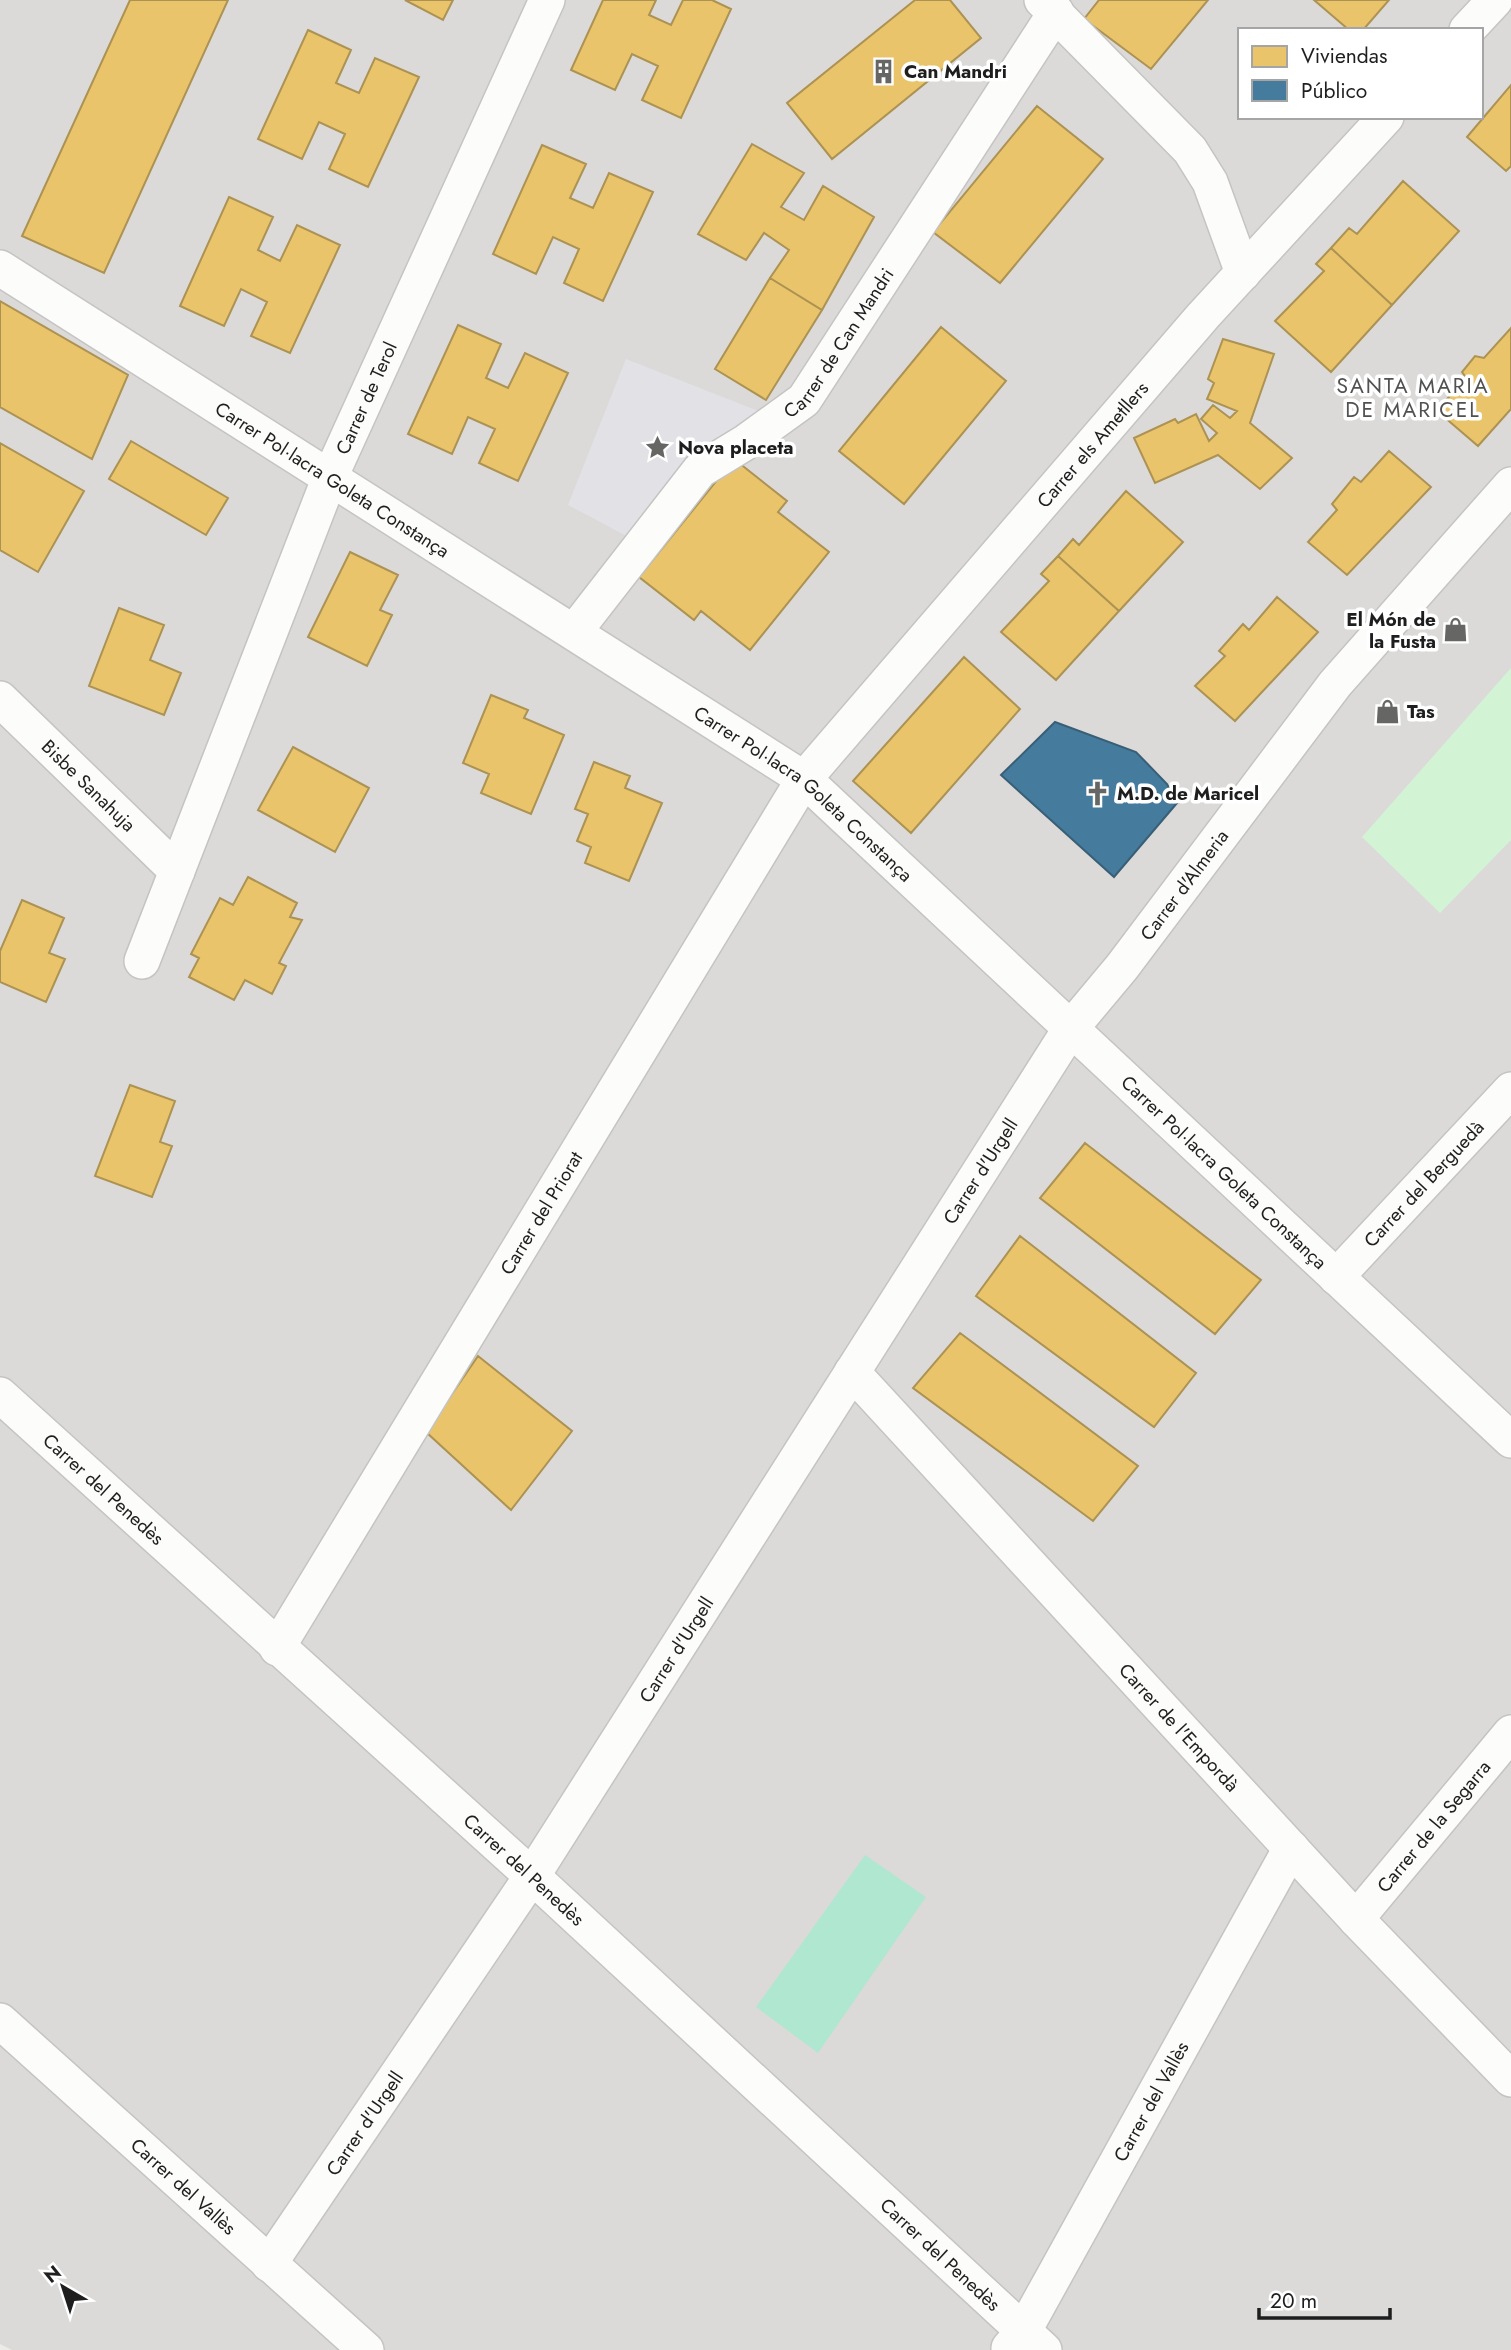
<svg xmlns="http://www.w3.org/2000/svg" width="1511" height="2350" font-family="Jost,sans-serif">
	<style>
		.residential { fill: #dcdad8; fill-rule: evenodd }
		.religious { fill: #dbdad8 }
		.park { fill: #d3f4d4 }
		.pitch { fill: #afe7d0 }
		.plaza { fill: #e1e1e6 }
		.homes { fill: #e9c46a; stroke: #ac9253; stroke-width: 2 }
		.public { fill: #457b9d; stroke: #395f77; stroke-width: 2 }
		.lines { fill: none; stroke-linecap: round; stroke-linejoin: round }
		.street-casing { stroke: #c5c4c3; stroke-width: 38 }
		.street { stroke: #fcfcfb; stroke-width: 35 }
		.labels { text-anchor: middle; stroke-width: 7; stroke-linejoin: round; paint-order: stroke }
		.poi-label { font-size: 19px; font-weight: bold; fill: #1e1e1e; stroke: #fff; text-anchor: start }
		.street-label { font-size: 19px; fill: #1e1e1e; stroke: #fff }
		.neighbourhood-label { font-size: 21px; letter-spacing: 2px; fill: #515151; stroke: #fff }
	</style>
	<rect width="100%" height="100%" fill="#edebe7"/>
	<path class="residential" d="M0,0h1511v2350h-1499l-12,-6zM1240,30h241v87h-241z"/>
	<path class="religious" d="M0,0h36l-36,39z
		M1303,804l200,189 -195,219 -163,-178z"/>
	<path class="park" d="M1511,668v172l-71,73 -78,-76z"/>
	<path class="pitch" d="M865,1855l61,42 -108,156 -62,-46z"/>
	<path class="plaza" d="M626,359l140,55 -130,127 -68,-36z"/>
	<path class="homes" d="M130,0h98l-124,273 -82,-37z
		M405,0h48l-10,20z
		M603,0h53l-7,15 22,10 12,-25h29l19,9 -50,109 -39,-18 16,-34 -26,-12 -17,36 -44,-20z
		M915,0h35l31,38 -149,121 -45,-56z
		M1099,0h109l-57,69 -67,-50z
		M1314,0h75l-26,30h-14z
		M308,30l43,20 -15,33 23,10 16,-35 44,19 -51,110 -39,-18 16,-35 -26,-12 -17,37 -44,-20z
		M1511,85v81l-5,5 -39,-34z
		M1037,106l66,53 -103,124 -67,-51z
		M752,144l52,29 -23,34 23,13 19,-34 51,31 -52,93 -52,-32 19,-28 -25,-17 -18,27 -48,-26z
		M542,145l44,19 -16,34 23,10 16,-35 44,19 -50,109 -39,-18 15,-34 -26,-12 -17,37 -43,-20z
		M1403,181l56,50 -67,74 -61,-57 18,-20 8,6z
		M229,197l44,20 -15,33 22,11 17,-36 43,20 -50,108 -39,-17 16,-34 -26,-13 -17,37 -44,-20z
		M1331,248l61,57 -61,67 -56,-51 49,-50 -8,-7z
		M770,278l52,32 -56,90 -51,-31z
		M0,301l128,74 -36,84 -92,-52z
		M458,325l43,19 -15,34 22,10 17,-35 43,20 -50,108 -39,-18 16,-34 -27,-12 -16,37 -44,-20z
		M941,327l65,54 -102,123 -65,-53z
		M1511,328v81l-33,37 -42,-36 31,-31 -5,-7 13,-16 9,2z
		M1223,339l51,15 -24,69 42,35 -32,31 -42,-34 -63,28 -21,-45 41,-19 3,4 18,-9 13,27 8,-8 -16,-14 12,-14 17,13 7,-7 -30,-12 7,-16 -6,-4z
		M131,441l97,57 -22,37 -97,-56z
		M0,443l84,48 -46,81 -38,-22z
		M1389,451l42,36 -84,88 -39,-33 29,-32 -5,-6 22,-27 7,5z
		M734,459l53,42 -9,11 51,40 -79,98 -49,-39 -7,9 -55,-43z
		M1126,491l57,51 -64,69 -61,-55 15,-17 6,6z
		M350,552l48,23 -18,35 12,5 -25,51 -59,-29z
		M1058,556l61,55 -63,69 -55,-48 48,-51 -8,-7z
		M1277,597l41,35 -83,89 -40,-35 30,-30 -6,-5 24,-27 6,6z
		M119,608l45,17 -14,35 31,13 -17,42 -75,-29z
		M964,657l56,52 -109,124 -58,-52z
		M491,695l37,15 -4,8 40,17 -33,79 -50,-21 8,-19 -26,-11z
		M293,747l76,41 -34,64 -77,-42z
		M594,762l36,14 -5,12 37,15 -33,78 -44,-18 6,-16 -14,-6 11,-27 -13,-5z
		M248,877l49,26 -7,14 12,3 -23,43 7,3 -14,28 -27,-14 -11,20 -45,-23 10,-19 -8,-4 29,-56 13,7z
		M22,900l42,18 -15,35 16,6 -19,43 -46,-20v-31z
		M130,1085l45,16 -15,41 12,4 -20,51 -57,-21z
		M1085,1143l176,137 -46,54 -175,-136z
		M1020,1236l176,137 -42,54 -178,-131z
		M960,1333l178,133 -45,55 -180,-133z
		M478,1356l94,75 -61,79 -85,-78z"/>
	<path class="public" d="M1055,722l81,30 31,32 10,19 -63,74 -113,-102z"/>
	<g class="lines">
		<defs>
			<g id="street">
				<path d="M1042,0l148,150 20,32 33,91"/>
				<path d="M1467,30l28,-30"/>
				<path id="s1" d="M0,268l804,511 707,661"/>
				<path id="s2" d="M574,632l126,-162 46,-28 58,-42 252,-388"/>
				<path id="s3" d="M0,699l177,172"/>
				<path id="s4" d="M142,961l188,-484 217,-477"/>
				<path id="s5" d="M1336,1277l175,-187"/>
				<path id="s6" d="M852,1372l504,547 155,160"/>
				<path id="s7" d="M0,1395l532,481 512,474"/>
				<path id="s8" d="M277,1648l527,-869 399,-463 183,-199"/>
				<path id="s9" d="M1356,1919l155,-186"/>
				<path id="s10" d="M0,2021l366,329"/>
				<path id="s11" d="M269,2264l263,-388 539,-848 51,-61 213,-283 176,-199"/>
				<path id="s12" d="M1009,2348l14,-16 268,-484"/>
			</g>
		</defs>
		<use href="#street" class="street-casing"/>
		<use href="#street" class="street"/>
	</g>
	<defs>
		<symbol id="building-bare" viewBox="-9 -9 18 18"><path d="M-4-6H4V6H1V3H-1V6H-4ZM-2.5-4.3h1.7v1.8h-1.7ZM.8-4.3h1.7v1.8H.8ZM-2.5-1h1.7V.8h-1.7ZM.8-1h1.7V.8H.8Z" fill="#666664" stroke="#fff" stroke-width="2.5" paint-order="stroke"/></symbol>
		<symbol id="sight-bare" viewBox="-9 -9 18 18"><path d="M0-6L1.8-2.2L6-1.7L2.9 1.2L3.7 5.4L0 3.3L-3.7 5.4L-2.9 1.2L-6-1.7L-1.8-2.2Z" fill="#666664" stroke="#fff" stroke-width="2.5" paint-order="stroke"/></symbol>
		<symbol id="shop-bare" viewBox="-9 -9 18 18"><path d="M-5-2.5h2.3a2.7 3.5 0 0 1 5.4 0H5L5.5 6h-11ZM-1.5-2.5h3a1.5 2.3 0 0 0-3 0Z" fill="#666664" stroke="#fff" stroke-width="2.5" paint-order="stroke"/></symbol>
		<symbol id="church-bare" viewBox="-9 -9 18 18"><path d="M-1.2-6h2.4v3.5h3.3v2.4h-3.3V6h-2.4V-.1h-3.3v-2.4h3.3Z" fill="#666664" stroke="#fff" stroke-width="2.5" paint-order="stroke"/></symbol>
	</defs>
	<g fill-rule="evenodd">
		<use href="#building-bare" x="866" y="54" width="35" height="35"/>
		<use href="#sight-bare" x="640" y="430" width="35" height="35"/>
		<use href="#shop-bare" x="1438" y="612" width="35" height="35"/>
		<use href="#shop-bare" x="1370" y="694" width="35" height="35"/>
		<use href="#church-bare" x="1080" y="776" width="35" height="35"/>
	</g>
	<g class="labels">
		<g class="poi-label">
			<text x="904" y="78">Can Mandri</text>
			<text x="678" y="454">Nova placeta</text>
			<text x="1436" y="626" text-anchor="end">El Món de<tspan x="1436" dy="22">la Fusta</tspan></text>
			<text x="1407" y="718">Tas</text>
			<text x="1117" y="800">M.D. de Maricel</text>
		</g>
		<g class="street-label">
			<text dy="7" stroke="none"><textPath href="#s2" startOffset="397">Carrer de Can Mandri</textPath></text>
			<text dy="7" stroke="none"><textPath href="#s4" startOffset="606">Carrer de Terol</textPath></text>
			<text dy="7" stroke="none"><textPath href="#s8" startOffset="1458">Carrer els Ametllers</textPath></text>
			<text dy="7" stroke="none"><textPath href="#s1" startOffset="394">Carrer Pol·lacra Goleta Constança</textPath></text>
			<text dy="7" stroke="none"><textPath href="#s3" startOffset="124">Bisbe Sanahuja</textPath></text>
			<text dy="7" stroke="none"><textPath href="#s1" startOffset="961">Carrer Pol·lacra Goleta Constança</textPath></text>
			<text dy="7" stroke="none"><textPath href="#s11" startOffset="1656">Carrer d'Almeria</textPath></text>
			<text dy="7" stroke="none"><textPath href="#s11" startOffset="1304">Carrer d'Urgell</textPath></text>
			<text dy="7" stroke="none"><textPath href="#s1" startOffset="1528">Carrer Pol·lacra Goleta Constança</textPath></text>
			<text dy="7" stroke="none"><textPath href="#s5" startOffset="128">Carrer del Berguedà</textPath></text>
			<text dy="7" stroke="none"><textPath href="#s8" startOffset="509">Carrer del Priorat</textPath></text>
			<text dy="7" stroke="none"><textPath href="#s7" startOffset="140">Carrer del Penedès</textPath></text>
			<text dy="7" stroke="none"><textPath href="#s11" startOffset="737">Carrer d'Urgell</textPath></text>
			<text dy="7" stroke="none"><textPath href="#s6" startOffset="483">Carrer de l'Empordà</textPath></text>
			<text dy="7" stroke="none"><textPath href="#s9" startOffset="121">Carrer de la Segarra</textPath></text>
			<text dy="7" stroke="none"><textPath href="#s7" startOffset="707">Carrer del Penedès</textPath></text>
			<text dy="7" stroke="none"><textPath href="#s12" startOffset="285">Carrer del Vallès</textPath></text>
			<text dy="7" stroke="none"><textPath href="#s11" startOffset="170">Carrer d'Urgell</textPath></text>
			<text dy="7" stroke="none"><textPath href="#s10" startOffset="247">Carrer del Vallès</textPath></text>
			<text dy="7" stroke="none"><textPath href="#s7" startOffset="1274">Carrer del Penedès</textPath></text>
		</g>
		<g class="neighbourhood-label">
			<text x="1413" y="393">SANTA MARIA<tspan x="1413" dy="24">DE MARICEL</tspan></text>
		</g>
	</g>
	<rect x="1238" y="28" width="245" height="91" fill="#ffffff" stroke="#a5a5a5" stroke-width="2"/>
	<rect x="1252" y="46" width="35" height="21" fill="#e9c46a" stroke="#a5a5a5" stroke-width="2"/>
	<text x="1301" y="63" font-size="21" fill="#1e1e1e">Viviendas</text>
	<rect x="1252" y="80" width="35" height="21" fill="#457b9d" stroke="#a5a5a5" stroke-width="2"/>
	<text x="1301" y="98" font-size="21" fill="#1e1e1e">Público</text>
	<g transform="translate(63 2287) rotate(321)" stroke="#ffffff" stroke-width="5" paint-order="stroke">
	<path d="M0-5L12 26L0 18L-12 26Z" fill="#1e1e1e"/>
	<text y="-10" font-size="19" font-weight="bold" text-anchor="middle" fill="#1e1e1e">N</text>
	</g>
	<path d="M1259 2308v10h131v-10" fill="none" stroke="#1e1e1e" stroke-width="3.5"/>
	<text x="1270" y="2308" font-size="21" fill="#1e1e1e" stroke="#ffffff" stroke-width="5" paint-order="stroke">20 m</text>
</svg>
